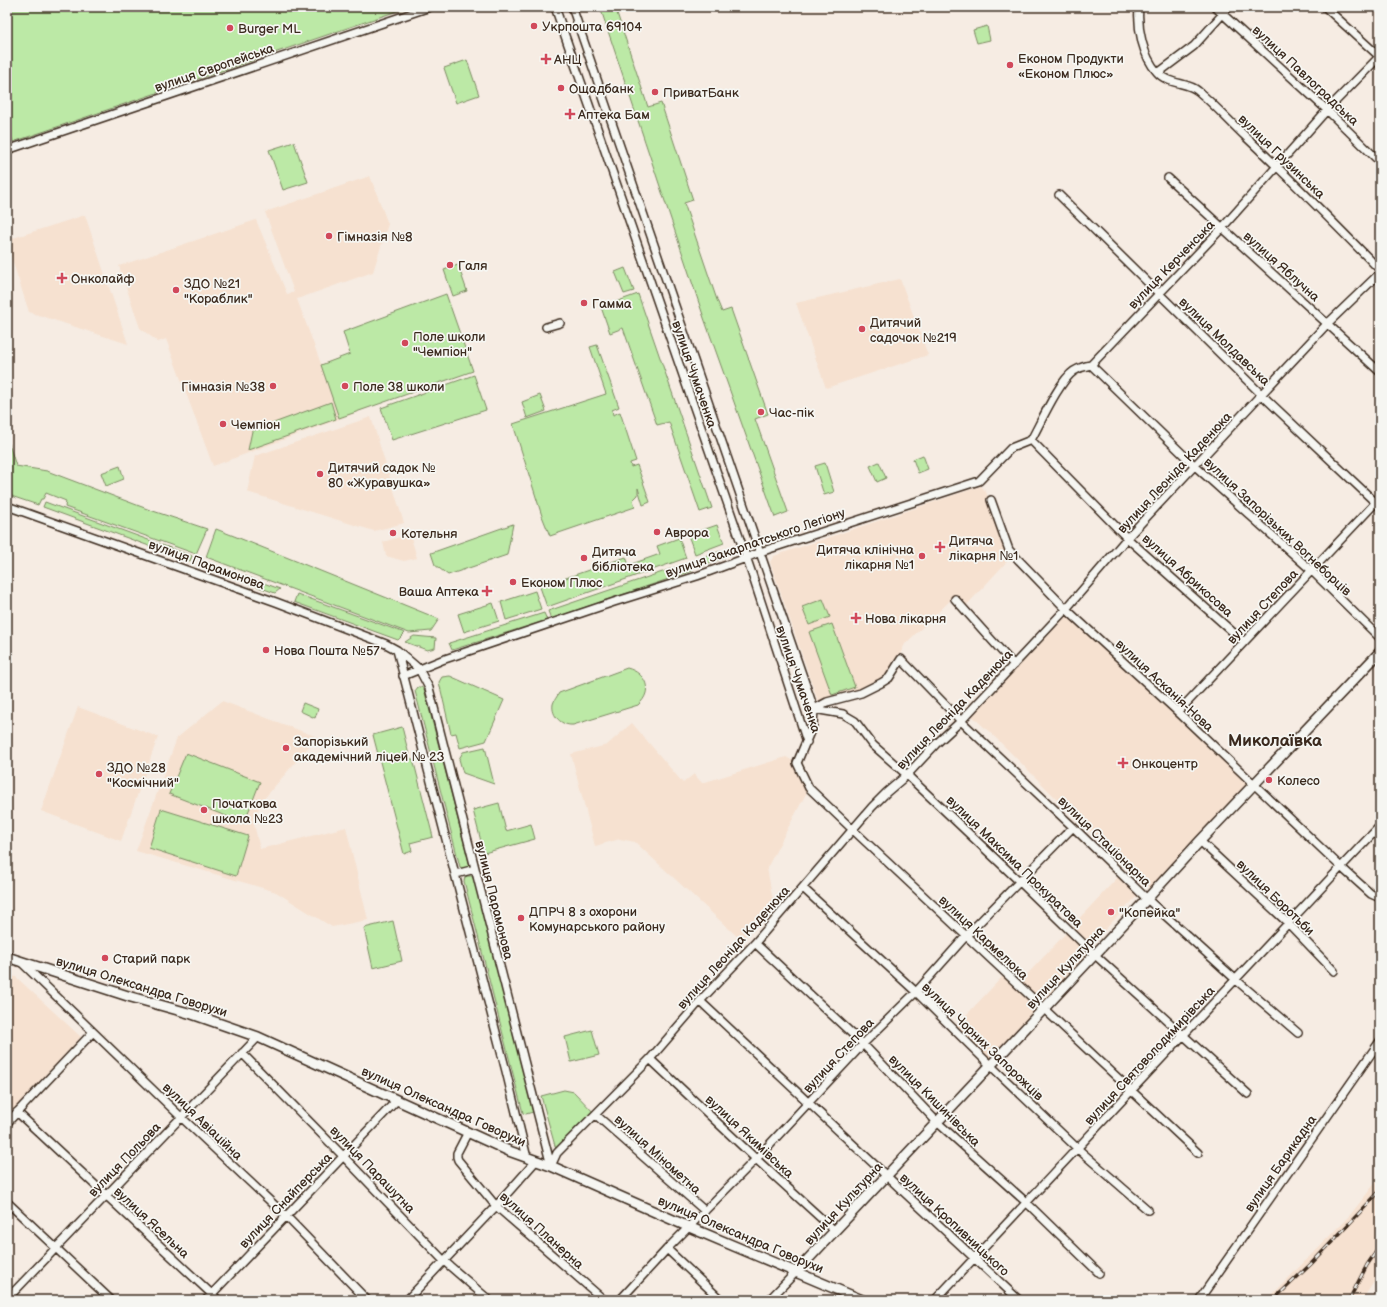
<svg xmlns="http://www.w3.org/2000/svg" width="1387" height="1307" font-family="'Balsamiq Sans',sans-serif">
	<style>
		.built { fill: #f6e1d0 }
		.green { fill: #bce9a6; stroke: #7c8a62 }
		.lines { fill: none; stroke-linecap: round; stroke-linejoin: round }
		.minor-casing { stroke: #3b2a1e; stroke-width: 10 }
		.major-casing { stroke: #3b2a1e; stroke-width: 12 }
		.minor { stroke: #f6f6f2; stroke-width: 7 }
		.major { stroke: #f6f6f2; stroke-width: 9 }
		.rail-casing { stroke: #3b2a1e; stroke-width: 3.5 }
		.rail { stroke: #f6f6f2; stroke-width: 2; stroke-dasharray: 6; stroke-linecap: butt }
		.poi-dot { fill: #d1495b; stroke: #f6f6f2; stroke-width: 1.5 }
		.labels { text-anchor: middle; stroke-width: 3.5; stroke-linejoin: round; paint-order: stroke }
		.poi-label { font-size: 13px; fill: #3b2a1e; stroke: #f6f6f2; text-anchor: start }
		.street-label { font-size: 13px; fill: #3b2a1e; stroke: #f6f6f2 }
		.district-label { font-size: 17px; font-weight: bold; fill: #3b2a1e; stroke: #f6f6f2 }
	</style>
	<rect width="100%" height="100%" fill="#f6ece3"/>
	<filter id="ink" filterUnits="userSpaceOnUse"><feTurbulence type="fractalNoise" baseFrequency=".025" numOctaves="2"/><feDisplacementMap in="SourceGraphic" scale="8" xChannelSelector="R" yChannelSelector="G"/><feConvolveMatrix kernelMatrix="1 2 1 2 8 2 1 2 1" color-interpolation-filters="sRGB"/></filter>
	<g filter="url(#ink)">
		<path class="built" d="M370,176l18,48 -15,48 -76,27 24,65 30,-10 18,54 -156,58 -47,-127 -8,3 -18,-14 -21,-62 137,-46 31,74 7,-2 -29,-80z
			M85,215l43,129 -99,-32 -22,-68v-4z
			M900,279l28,76 -102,33 -30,-85z
			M371,417l33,106 -30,8 -127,-39 8,-36z
			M981,486l5,6 26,64 -48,52 -10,-11 -49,47 -14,29 -25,15 -48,13 -48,-139 4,-6z
			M410,534l7,24 -13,3 -18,-5 -3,-14z
			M1067,615l181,169 -98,104 -96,-92 -55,-55 -27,-25z
			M222,701l95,36 -54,63 -10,20 7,29 86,-22 22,93 -36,7 -56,-35 -140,-41 41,-113z
			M78,707l80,30 -37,104 -80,-30z
			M632,723l51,60 11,-9 8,9 84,-26 11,6 12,25 -42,80 7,37 -33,35 -106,-98 -15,-3 -25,7 -24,-92 36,-9z
			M1120,875l19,19 -48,50 -19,-18z
			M1067,932l21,21 -47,50 -22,-20z
			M7,974l9,3 65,60 -74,80z
			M1004,975l34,32 -50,53 -34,-32z
			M1380,1177v96l-18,27h-95l83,-85z"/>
		<path class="green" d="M7,7h402l-396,135 -6,-18z
			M600,7h15l33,100 13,-4 32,97 -9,3 33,97 5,12 9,-3 37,105 -13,5 33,93 -13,5 -71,-199z
			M987,26l3,14 -13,3 -4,-13z
			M467,60l12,35 -23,8 -12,-35z
			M294,142l14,40 -25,8 -14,-40z
			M458,265l9,26 -14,5 -9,-26z
			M625,268l9,23 -10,3 -9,-22z
			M446,294l27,77 -134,47 -18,-53 29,-11 -7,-22z
			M638,294l74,214 -12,4 -31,-90 -12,3 -34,-97 -13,5 -9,-26z
			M597,345l22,62 -7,3 1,5 7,-3 16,49 -6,2 1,4 6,-2 13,37 -7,3 -5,-17v7l-5,5 2,7 -85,29 -8,-20 -29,-92 93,-30 -16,-47z
			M474,375l12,35 -94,30 -11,-32z
			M540,395l6,16 -19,7 -5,-16z
			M331,402l5,17 -88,31 4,-19z
			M7,438l9,28 31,5 103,39 57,19 -11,25 -131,-47 1,-6 -20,-8 -3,6h-2l-3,6 -24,-8 -7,-4z
			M923,455l5,14 -10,4 -5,-14z
			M879,462l7,16 -9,4 -7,-16z
			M825,463l9,29 -10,3 -9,-29z
			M120,466l4,13 -18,7 -5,-13z
			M45,502l147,54 -2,5 -147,-54z
			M513,524l-6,31 -59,20 -13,-10 -4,-12z
			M717,525l7,18 -29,11 -7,-19z
			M216,529l18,7 205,83 -8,12 -22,2 -203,-76z
			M679,538l7,20 -139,49 -7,-20 86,-30 3,8 31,-11 -3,-8z
			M721,551l3,7 -23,8 -2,-7z
			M203,561l77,28 -5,4 -74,-27z
			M689,563l3,8 -141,48 -3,-8z
			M535,591l6,18 -35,11 -5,-18z
			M297,594l108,39 -7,7 -104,-38z
			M823,599l7,18 -21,8 -7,-18z
			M493,603l6,18 -35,11 -6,-18z
			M544,613l3,7 -95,30 -3,-7z
			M832,624l23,63 -23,8 -23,-63z
			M414,636l22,2 -1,10 -8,2 -22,-8z
			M627,668c19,5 27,23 11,37l-65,20c-11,1 -22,-9 -20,-21 1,-4 4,-7 6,-11z
			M450,676l54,24 -18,41 -26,7 -4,-15 -5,1 -12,-52 3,-5z
			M418,687h3l3,2 46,177 -5,3 -5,-2 -45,-176z
			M303,703l15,6 -3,9 -15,-7z
			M402,727l8,32h3l20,78 -23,6 2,8 -8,3 -31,-119z
			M485,747l9,37 -31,-11 -4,-14 4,-7z
			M186,753l74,29 -16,41 -75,-29z
			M499,803l7,28 25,-7 4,15 -51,14 -11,-43z
			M161,809l87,27 -12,40 -87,-28z
			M468,876h4l2,4 59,232 -7,2 -3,-1 -59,-232 1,-4z
			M393,921l9,40 -29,7 -9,-40z
			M592,1030l7,25 -28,7 -6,-25z
			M564,1090l10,2 22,23 -39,38 -16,-57z"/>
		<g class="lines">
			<defs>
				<path id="minor" d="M555,7l197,567 55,168
					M572,7l242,702 -1,16 -16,38 12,25 43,41 346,324
					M1139,7c-2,22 4,49 18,65 11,13 31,10 41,19 17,14 32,31 48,46 46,43 90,88 134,133
					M1215,7l112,103 53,52
					M1325,7l55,50
					M1158,73l36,-27 35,-39
					M7,150l423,-143
					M1168,178l212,194
					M1059,195l203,200 113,107
					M546,327l14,-4
					M1091,365l104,101 117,105 68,67
					M1031,440l96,98 117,104
					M991,500l18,50 57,59 112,103 163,155 30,27 9,4
					M7,506l269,96 110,42 11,6 22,19 10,19 122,478
					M955,599l59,66
					M397,650l109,421 21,87
					M403,676l39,-16 172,-58 83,-26 49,-18 14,-6 219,-71 32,-33 20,-8c9,-16 28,-59 43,-69 5,-3 11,-5 17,-6l131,-137 105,-118 53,-54
					M814,709l13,-7 34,-9 20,-10 8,-5 12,-19 60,62 112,106 74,72 88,80 63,54
					M814,709l29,5 12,7 18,24 34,30 112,106 75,73 154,140
					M1178,712l202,-214
					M1200,841l88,82 46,48
					M456,874l19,-5
					M803,888l113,104 74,73 88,84 70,61
					M755,943l108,101 74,78 90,81 72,70
					M22,963l159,154 105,99 81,84
					M700,1001l319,299
					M242,1053l101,103 101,105 45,39
					M650,1059l106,100 79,72
					M17,1112l201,188
					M596,1115l109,96
					M7,1123l86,-91
					M468,1132l-11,21v4l1,3 38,46 108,94
					M551,1166l6,-13 93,-94 50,-58 55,-58 117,-136 15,-15 20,-17 29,-31 25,-23 105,-112 61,-71 200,-214 53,-51
					M7,1202l104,98
					M667,1249l54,51
					M7,1299l251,-262
					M206,1300l191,-200
					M407,1300l89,-94 40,-45
					M620,1300l47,-51 89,-90 107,-115 53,-52 50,-56 107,-109
					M769,1300l27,-28
					M935,1300l406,-433 39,-41
					M1199,1300l181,-259"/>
				<path id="major" d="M7,957l124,40 61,17 66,23 251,114 42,15 138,61 173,73
					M796,1272l351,-373 53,-58 180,-189"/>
			</defs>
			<use href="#minor" class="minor-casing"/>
			<use href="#major" class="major-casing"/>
			<use href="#minor" class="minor"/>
			<use href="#major" class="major"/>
			<defs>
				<path id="rail" d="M1273,1300l38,-36 69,-73
					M1349,1300l18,-35 13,-19"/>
			</defs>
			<use href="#rail" class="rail-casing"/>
			<use href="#rail" class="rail"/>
		</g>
	</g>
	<g class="poi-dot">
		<circle cx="534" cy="26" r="4"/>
		<circle cx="230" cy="28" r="4"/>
		<path d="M544 53h4v4h4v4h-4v4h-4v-4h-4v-4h4z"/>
		<circle cx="1010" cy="65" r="4"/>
		<circle cx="561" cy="88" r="4"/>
		<circle cx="655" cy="92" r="4"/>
		<path d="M568 108h4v4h4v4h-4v4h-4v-4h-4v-4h4z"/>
		<circle cx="329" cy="236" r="4"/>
		<circle cx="450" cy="265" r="4"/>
		<path d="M60 272h4v4h4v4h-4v4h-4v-4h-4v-4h4z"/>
		<circle cx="176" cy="290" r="4"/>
		<circle cx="584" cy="303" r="4"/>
		<circle cx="862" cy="329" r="4"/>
		<circle cx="405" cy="343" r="4"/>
		<circle cx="273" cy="386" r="4"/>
		<circle cx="345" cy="386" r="4"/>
		<circle cx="761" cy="412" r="4"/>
		<circle cx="223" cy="424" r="4"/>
		<circle cx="320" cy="474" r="4"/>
		<circle cx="657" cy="532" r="4"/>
		<circle cx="393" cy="533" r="4"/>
		<path d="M938 541h4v4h4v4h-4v4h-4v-4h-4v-4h4z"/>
		<circle cx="922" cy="556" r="4"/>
		<circle cx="584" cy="558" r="4"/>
		<circle cx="513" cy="582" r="4"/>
		<path d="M485 585h4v4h4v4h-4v4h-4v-4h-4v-4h4z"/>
		<path d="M854 612h4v4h4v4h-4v4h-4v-4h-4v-4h4z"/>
		<circle cx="266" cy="650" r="4"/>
		<circle cx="286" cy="748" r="4"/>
		<path d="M1121 757h4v4h4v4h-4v4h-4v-4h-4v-4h4z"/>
		<circle cx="99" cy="774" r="4"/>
		<circle cx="1269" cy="780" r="4"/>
		<circle cx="204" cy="810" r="4"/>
		<circle cx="1111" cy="912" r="4"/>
		<circle cx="521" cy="918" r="4"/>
		<circle cx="105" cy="958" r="4"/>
	</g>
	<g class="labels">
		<g class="poi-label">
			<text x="542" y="31">Укрпошта 69104</text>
			<text x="238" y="33">Burger ML</text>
			<text x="1018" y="63">Економ Продукти<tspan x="1018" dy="15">«Економ Плюс»</tspan></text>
			<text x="554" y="64">АНЦ</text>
			<text x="569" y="93">Ощадбанк</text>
			<text x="663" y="97">ПриватБанк</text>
			<text x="578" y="119">Аптека Бам</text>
			<text x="337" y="241">Гімназія №8</text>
			<text x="458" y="270">Галя</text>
			<text x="71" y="283">Онколайф</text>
			<text x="184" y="288">ЗДО №21<tspan x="184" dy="15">"Кораблик"</tspan></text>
			<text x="592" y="308">Гамма</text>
			<text x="870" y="327">Дитячий<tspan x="870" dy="15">садочок №219</tspan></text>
			<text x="413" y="341">Поле школи<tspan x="413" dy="15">"Чемпіон"</tspan></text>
			<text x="265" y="391" text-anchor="end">Гімназія №38</text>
			<text x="353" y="391">Поле 38 школи</text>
			<text x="769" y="417">Час-пік</text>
			<text x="231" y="429">Чемпіон</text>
			<text x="328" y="472">Дитячий садок №<tspan x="328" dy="15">80 «Журавушка»</tspan></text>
			<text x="665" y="537">Аврора</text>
			<text x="401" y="538">Котельня</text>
			<text x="949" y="545">Дитяча<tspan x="949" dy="15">лікарня №1</tspan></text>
			<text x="914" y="554" text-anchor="end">Дитяча клінічна<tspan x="914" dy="15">лікарня №1</tspan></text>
			<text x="592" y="556">Дитяча<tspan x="592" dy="15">бібліотека</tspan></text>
			<text x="521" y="587">Економ Плюс</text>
			<text x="479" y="596" text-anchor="end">Ваша Аптека</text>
			<text x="865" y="623">Нова лікарня</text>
			<text x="274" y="655">Нова Пошта №57</text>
			<text x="294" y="746">Запорізький<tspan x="294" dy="15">академічний ліцей № 23</tspan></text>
			<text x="1132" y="768">Онкоцентр</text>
			<text x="107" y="772">ЗДО №28<tspan x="107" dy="15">"Космічний"</tspan></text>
			<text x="1277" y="785">Колесо</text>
			<text x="212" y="808">Початкова<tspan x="212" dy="15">школа №23</tspan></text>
			<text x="529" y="916">ДПРЧ 8 з охорони<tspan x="529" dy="15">Комунарського району</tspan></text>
			<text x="1119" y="917">"Копейка"</text>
			<text x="113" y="963">Старий парк</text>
		</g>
		<g class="street-label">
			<text transform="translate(214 67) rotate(-19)" y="5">вулиця Європейська</text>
			<text transform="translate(1306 75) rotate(43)" y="5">вулиця Павлоградська</text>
			<text transform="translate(1282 156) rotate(44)" y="5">вулиця Грузинська</text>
			<text transform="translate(1171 264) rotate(-46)" y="5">вулиця Керченська</text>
			<text transform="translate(1282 266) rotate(42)" y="5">вулиця Яблучна</text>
			<text transform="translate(1225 341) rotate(44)" y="5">вулиця Молдавська</text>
			<text transform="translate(695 374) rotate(71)" y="5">вулиця Чумаченка</text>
			<text transform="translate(1174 472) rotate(-47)" y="5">вулиця Леоніда Каденюка</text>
			<text transform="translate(1278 526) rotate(43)" y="5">вулиця Запорізьких Вогнеборців</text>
			<text transform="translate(755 542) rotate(-19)" y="5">вулиця Закарпатського Легіону</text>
			<text transform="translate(207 564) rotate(20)" y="5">вулиця Парамонова</text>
			<text transform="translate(1188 575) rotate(42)" y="5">вулиця Абрикосова</text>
			<text transform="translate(1262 606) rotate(-47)" y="5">вулиця Степова</text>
			<text transform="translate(799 679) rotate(71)" y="5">вулиця Чумаченка</text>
			<text transform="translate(1165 685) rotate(43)" y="5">вулиця Асканія-Нова</text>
			<text transform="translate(954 709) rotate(-46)" y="5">вулиця Леоніда Каденюка</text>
			<text transform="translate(1105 841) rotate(44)" y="5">вулиця Стаціонарна</text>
			<text transform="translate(1015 861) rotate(44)" y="5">вулиця Максима Прокуратова</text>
			<text transform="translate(1276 897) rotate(44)" y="5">вулиця Боротьби</text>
			<text transform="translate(495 900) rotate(76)" y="5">вулиця Парамонова</text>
			<text transform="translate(984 937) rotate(43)" y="5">вулиця Кармелюка</text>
			<text transform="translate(733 947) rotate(-48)" y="5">вулиця Леоніда Каденюка</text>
			<text transform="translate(1065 967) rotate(-47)" y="5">вулиця Культурна</text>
			<text transform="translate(142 986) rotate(17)" y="5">вулиця Олександра Говорухи</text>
			<text transform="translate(983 1041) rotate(44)" y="5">вулиця Чорних Запорожців</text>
			<text transform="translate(838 1055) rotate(-47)" y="5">вулиця Степова</text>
			<text transform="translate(1149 1055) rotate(-47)" y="5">вулиця Святоволодимирівська</text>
			<text transform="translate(935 1100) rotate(45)" y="5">вулиця Кишинівська</text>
			<text transform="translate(444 1106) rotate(24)" y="5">вулиця Олександра Говорухи</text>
			<text transform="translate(203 1121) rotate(44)" y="5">вулиця Авіаційна</text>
			<text transform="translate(750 1136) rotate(43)" y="5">вулиця Якимівська</text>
			<text transform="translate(658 1154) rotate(42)" y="5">вулиця Мінометна</text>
			<text transform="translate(124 1159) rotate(-46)" y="5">вулиця Польова</text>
			<text transform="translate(1280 1163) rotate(-55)" y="5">вулиця Барикадна</text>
			<text transform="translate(373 1169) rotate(46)" y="5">вулиця Парашутна</text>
			<text transform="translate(285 1200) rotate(-46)" y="5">вулиця Снайперська</text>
			<text transform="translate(843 1203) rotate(-47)" y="5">вулиця Культурна</text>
			<text transform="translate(152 1222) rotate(43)" y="5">вулиця Ясельна</text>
			<text transform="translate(955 1224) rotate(43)" y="5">вулиця Кропивницького</text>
			<text transform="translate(542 1230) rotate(42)" y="5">вулиця Планерна</text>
			<text transform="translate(741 1234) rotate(23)" y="5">вулиця Олександра Говорухи</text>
		</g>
		<g class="district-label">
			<text x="1275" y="746">Миколаївка</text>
		</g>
	</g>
	<rect width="1387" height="1307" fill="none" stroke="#f6f6f2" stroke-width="24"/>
	<rect x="12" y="12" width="1363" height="1283" fill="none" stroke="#3b2a1e" stroke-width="1.5" filter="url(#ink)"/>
</svg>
